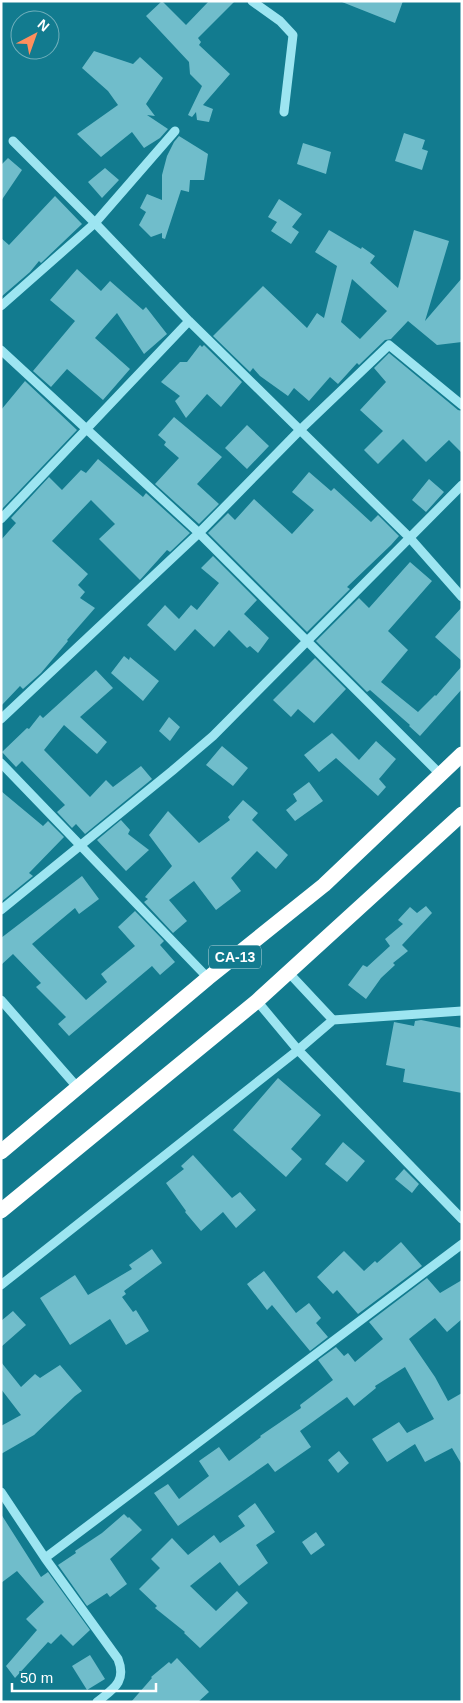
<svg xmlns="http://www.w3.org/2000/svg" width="463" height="1703" font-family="Arial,sans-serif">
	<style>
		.building { fill: #70bdcb; fill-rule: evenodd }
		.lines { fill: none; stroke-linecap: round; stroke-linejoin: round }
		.minor { stroke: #9de5f1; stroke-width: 9 }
		.highway { stroke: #fff; stroke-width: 15 }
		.labels { text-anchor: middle; stroke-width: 5; stroke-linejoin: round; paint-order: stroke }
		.shield { fill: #127b8f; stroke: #b8d7dd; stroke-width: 1 }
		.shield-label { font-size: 14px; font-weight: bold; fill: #fff }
	</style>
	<rect width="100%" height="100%" fill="#127b8f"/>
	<path class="building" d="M162,1l24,24 23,-24h26l-37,37 3,4 -2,3 31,29 -27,31 10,4 -4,13 -12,-2 -1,-8 -4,5 -4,-2 14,-29 -12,-12 -1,-12 -43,-46z
		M342,1h61l-8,22 -53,-21z
		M94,51l39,13 7,-7 23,21 -17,26 9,12 -8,-1 21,14 -8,9 -16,10 -12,-16 -31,25 -24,-23 41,-29 -10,-14 -26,-23z
		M404,133l21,7 -3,9 6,2 -6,19 -27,-9z
		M179,136l29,18 -4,26h-14l-1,12 -8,-2 -16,49 -3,-1v-5l-11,4 -12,-12 7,-13 -6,-4 7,-14 15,6v-25l5,-19 7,-14z
		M303,143l28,9 -5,22 -29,-10z
		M8,158l14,12 -21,31v-36z
		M105,168l14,12 -17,18 -14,-16z
		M55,196l27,28 -41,39 -2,-2 -9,11 -29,25v-59l8,7z
		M279,199l23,15 -10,13 7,5 -8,12 -20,-13 6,-9 -9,-5z
		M329,230l32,19 1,-2 13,9 -5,7 28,25 16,-58 35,11 -24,80 37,-43v64l-25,3 -29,-24 -17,18 -6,1 -26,25 -2,-2 -19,21 -8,-7 -21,24 -15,-13 -6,8 -28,-20 -7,-8 -3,4 -37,-36 50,-50 44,42 10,-15 7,5 13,-52 -22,-14zM352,279l35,32 -27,28 -19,-17z
		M77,269l24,22 9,-10 33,29 3,-3 21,27 -23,20 -27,-41 -22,25 35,31 -27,31 -36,-31 -16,18 -18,-16 42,-50 -25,-21z
		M200,345l2,2 2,-2 38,37 -21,25 -14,-13 -21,24 -11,-17 5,-5 -19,-14 19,-20h7z
		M389,353l69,57 4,1v42l-13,-13 -23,22 -23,-23 -25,25 -14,-14 19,-19 -23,-21 26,-28 -12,-14z
		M25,381l52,49 -75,79 -1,-99z
		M174,417l48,40 -25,27 22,20 -20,20 -44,-40 24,-26 -15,-13 2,-3 -8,-7z
		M247,425l22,21 -22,23 -22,-21z
		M98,459l45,38 3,-4 44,40 -20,19 -3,-2 -27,30 -41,-41 16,-15 -24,-24 -39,41 36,33 -10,11 7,7 -5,6 15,10 -28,32 1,1 -27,32 -18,16 -3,-3 -19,20v-166l15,-17 -5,-5 38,-41 13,13 19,-20 5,3z
		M309,472l22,19 3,-3 37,34 7,-7 21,21 -8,9 -44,42 3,2 -43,43 -99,-99 20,-20 7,7 19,-21 38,35 22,-24 -22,-18z
		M429,479l15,13 -18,20 -14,-12z
		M213,556l44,44 -13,14 25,24 -11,15 -8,-7 -3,2 -18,-18 -15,17 -19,-18 -20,22 -28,-26 18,-20 14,14 12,-14 6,5 22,-27 -18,-15z
		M410,562l22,19 -44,50 20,19 -27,32 37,30 17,-17 1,1 26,-30v23l-42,47 -11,-10 1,-1 -40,-35 -3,2 -51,-51 43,-43 10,10z
		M462,607v54l-27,-24z
		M124,656l5,4 1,-3 29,24 -16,20 -32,-28z
		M315,658l31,31 -32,34 -16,-14 -7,8 -18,-17z
		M96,670l17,18 -33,29 27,25 -10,12 -33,-29 -20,25 46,47 16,-17 7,7 28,-21 11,13 -67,55 -9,-10 -4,4 -15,-16 8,-7 -43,-44 -6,6 -14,-15 25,-24 2,1 11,-14 3,3z
		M169,717l11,10 -10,14 -11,-10z
		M332,733l27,27 17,-19 20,18 -17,20 7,8 -8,9 -42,-38 -17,14 -15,-17z
		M222,746l26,22 -15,18 -27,-21z
		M309,782l14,19 -28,20 -9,-11 11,-9 -4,-7z
		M1,791l42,35 5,-5 16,16 -35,36 4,3 -32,26z
		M243,800l15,13 -6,7 36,35 -12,14 -19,-18 -26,27 10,13 -25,19 -22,-29 -25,19 18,21 -14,12 -29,-31 4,-3 -3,-2 27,-31 -23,-31 19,-24 31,32 31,-23 -2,-3z
		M121,820l9,10 -2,4 21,16 -23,21 -29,-31z
		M82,876l17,23 -20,15 -4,-6 -43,36 54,56 21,-18 -6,-8 34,-28 -17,-19 17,-16 29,30 -4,4 15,17 -15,13 -8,-9 -83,70 -11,-12 8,-7 -30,-30 5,-4 -28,-29 -12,11v-27z
		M426,906l6,7 -30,32 6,6 -15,12 2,2 -14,13 -15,21 -18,-14 15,-20 4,2 23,-21 -5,-7 18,-15 -5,-4 12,-13 7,6z
		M421,1020l41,8v65l-59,-11 2,-13 -19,-4 8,-43 20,4 1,-5z
		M278,1078l43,37 -30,34 11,10 -16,18 -53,-47z
		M343,1142l22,19 -18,21 -22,-18z
		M193,1155l39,43 8,-6 16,18 -20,18 -13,-16 -22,19 -16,-19 1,-1 -20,-28 18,-14 -3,-3z
		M404,1169l15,15 -7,9 -17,-14z
		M401,1242l21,24 -64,48 -21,-24 -4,4 -16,-17 27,-26 20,20 11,-10 2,2z
		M152,1249l10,14 -38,28 2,3 -4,3 11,15 3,-2 13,21 -23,14 -16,-26 -40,26 -30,-47 35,-23 13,20 44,-26 -3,-4z
		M264,1271l32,42 13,-10 12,15 -5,5 12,14 -18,14 -38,-46 -5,5 -20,-26z
		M427,1278l13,15 22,-13v39l-15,13 -12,-14 -26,21 26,38 13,24 14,-8v72l-10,-17 -27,14 -10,-18 -28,18 -15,-23 27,-17 8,11 27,-14 -29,-52 -30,19 1,2 -22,18 -7,-9 -47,34 11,16 -36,25 -7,-9 -90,63 -24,-33 14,-9 11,15 30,-23 -10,-15 20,-14 10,14 32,-24 -1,-1 41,-28 -1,-3 33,-25 -15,-20 18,-13 8,9 4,-3 7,9 28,-23 -14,-17z
		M13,1311l13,14 -25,22v-26z
		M1,1362l20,25 14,-13 5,4 20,-13 22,26 -7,5 -41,39 -33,19v-28l20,-11 -20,-26z
		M339,1451l10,12 -11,10 -10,-13z
		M255,1503l20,29 -19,13 12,18 -29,23 -19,-24 -30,24 26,25 21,-20 11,12 -48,45 -16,-15 1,-1 -30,-24 2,-2 -18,-17 21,-21 -9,-9 21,-21 16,17 26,-20 6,8 25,-17 -7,-10z
		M1,1514l40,63 7,-5 42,58 -17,16 -12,-12 -10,10 -3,-2 -33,36 -9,-12 31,-36 -11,-11 18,-17 -27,-31 -16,12z
		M124,1514l4,4 1,-1 13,13 -32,29 17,25 -17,13 -3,-4 -20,13 -29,-41 18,-12 -1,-2 27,-18z
		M316,1532l9,13 -14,10 -9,-13z
		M90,1655l15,24 -18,11 -15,-24z
		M177,1658l32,34 -11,10h-67l21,-24 -1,-1 18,-15 2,2z"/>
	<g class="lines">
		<path class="minor" d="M252,1l28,20 13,14 -9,77
			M13,141l82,82 94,98 220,216 53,60
			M1,306l94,-83 80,-92
			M1,350l198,183 242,242
			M1,519l188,-198
			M1,719l198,-186 101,-103 89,-85 73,60
			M1,763l207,215
			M1,910l171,-139 41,-35 249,-251
			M289,973l44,47 129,-9
			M1,1000l77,88
			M257,1001l41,49 164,169
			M1,1285l297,-235 35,-30
			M1,1492l44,66 73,101c9,23 -5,30 -21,43
			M45,1558l417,-314"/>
		<path class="highway" d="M1,1152l207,-174 116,-93 138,-131
			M1,1211l256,-210 205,-187"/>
	</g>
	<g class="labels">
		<rect class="shield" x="209" y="945.5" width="52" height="23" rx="4"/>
		<g class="shield-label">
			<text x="235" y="962">CA-13</text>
		</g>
	</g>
	<rect width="463" height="1703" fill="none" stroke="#ffffff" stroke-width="5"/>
	<g transform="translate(35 35) rotate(41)"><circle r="24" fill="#127b8f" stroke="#71b0bc"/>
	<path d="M0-4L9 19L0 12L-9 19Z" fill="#ff8f5d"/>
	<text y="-8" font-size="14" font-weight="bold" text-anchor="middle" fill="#ffffff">N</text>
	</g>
	<path d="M12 1683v8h144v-8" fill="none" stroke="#ffffff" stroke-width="2.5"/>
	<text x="20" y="1683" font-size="15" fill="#ffffff" stroke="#127b8f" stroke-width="4" paint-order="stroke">50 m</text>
</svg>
